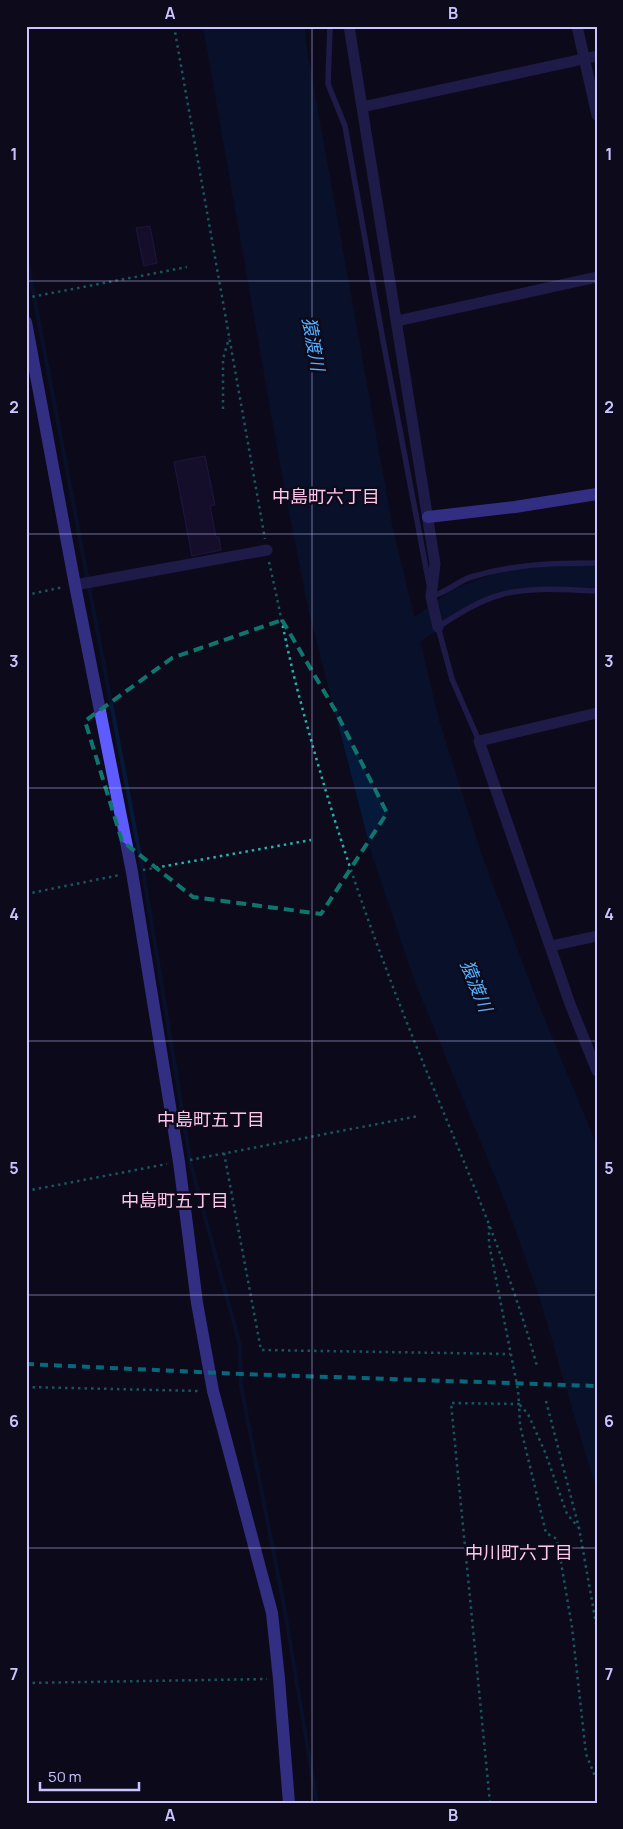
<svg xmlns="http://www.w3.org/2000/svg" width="623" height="1829" font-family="Manrope,'Noto Sans JP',sans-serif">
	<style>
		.water { fill: #05193a }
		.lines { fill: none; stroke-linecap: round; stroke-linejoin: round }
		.stream { stroke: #05193a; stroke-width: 4 }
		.river { stroke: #05193a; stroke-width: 24 }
		.building { fill: #1d153f; stroke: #33256c }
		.path { stroke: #24b4aa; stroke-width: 2.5; stroke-dasharray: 2.5 4; stroke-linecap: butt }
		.lane { stroke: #34317f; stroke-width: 5.5 }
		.street { stroke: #34317f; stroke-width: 11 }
		.secondary { stroke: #5f5cff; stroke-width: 12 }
		.rail { stroke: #00daf0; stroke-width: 4; stroke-dasharray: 8 6; stroke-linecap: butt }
		.marked { fill: none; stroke: #0f766e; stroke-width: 4; stroke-dasharray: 10 6; stroke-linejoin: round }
		.grid { fill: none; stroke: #cbc5ff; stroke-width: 1; stroke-opacity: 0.55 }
		.labels { text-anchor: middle; stroke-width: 5; stroke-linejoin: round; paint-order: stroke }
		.water-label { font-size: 18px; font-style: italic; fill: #53b1ff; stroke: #0d0a1c }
		.neighbourhood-label { font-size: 18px; fill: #ffc7eb; stroke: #0d0a1c }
		.neatline { fill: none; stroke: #cbc5ff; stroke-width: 2 }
		.grid-label { font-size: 16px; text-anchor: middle; font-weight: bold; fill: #cbc5ff }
	</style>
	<rect width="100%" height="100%" fill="#0d0a1c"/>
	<path class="water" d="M203,26h102v12l87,486 47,196 42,133 53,140 63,153v346l-58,-196 -34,-95 -90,-219 -43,-127 -64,-247 -27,-138z"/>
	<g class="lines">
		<path class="stream" d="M26,254l118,623 47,288 49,181 1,40 43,220 33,197"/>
		<path class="river" d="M391,648l68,-48 38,-15 43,-10 57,2"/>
	</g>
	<path class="building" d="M150,226l7,37 -13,3 -8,-38z
		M205,456l10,49 -5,1 6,31h3l2,13 -29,6 -18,-94z"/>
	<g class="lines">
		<path class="path" d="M174,26l91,513
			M26,298l161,-31
			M223,409v-50l6,-21
			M269,562c11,47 19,95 32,141 24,91 53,181 86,268 49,132 112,259 150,395
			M26,595l38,-8
			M143,870l168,-30
			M26,894l94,-19
			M224,1153l37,197 249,4
			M190,1160l229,-44
			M26,1191l141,-27
			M489,1226v18l29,146 1,14 9,10 17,38 22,62 12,14
			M26,1387l174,4
			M546,1401l33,127 18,101
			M26,1683l241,-4
			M490,1803l-39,-400 68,1 1,21 26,108 11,6 15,88 14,127 11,27"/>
		<path class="lane" d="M330,26l-2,58 17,42 37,209 47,249
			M431,596c12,-1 27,-15 40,-19 43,-13 81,-14 126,-14
			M479,741l-27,-62 -14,-52c19,-12 40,-26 62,-32 30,-9 66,-5 97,-4"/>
		<path class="street" d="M349,26l86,538 -4,33 7,30
			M577,26l20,89
			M362,107l235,-51
			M397,321l200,-44
			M75,585l192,-35
			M597,713l-118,28 91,263 27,67
			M551,946l46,-10"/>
		<path class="secondary" d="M26,322l49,263 57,287 47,290 18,141 16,88 59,222 7,66 10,124
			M428,517l87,-10 82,-13"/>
		<path class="rail" d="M26,1364l216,10 355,12"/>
	</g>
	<path d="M0 0H623V1829H0ZM282,620l53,90 52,103 -66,101 -128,-17 -71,-56 -37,-120 87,-63z" fill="#0d0a1c" fill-opacity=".55" fill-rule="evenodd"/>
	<path class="marked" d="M282,620l53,90 52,103 -66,101 -128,-17 -71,-56 -37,-120 87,-63z"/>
	<path class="grid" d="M312,26v1777M26,281h571M26,534h571M26,788h571M26,1041h571M26,1295h571M26,1548h571"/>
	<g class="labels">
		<g class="water-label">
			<text transform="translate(313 344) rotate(80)" y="6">猿渡川</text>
			<text transform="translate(476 986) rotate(68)" y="6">猿渡川</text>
		</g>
		<g class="neighbourhood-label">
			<text x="326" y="503">中島町六丁目</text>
			<text x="211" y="1126">中島町五丁目</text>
			<text x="175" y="1207">中島町五丁目</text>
			<text x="519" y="1559">中川町六丁目</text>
		</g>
	</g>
	<rect width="623" height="1829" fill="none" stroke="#0d0a1c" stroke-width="55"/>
	<path d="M40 1782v8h99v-8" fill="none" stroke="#cbc5ff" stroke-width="2.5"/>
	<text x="48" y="1782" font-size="15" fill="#cbc5ff" stroke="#0d0a1c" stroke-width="4" paint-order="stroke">50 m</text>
	<rect x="28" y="28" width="568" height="1774" class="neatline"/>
	<g class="grid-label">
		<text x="170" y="19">A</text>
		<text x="453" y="19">B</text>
		<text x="14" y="160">1</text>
		<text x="609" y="160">1</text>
		<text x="14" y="413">2</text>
		<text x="609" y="413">2</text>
		<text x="14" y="667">3</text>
		<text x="609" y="667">3</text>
		<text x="14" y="920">4</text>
		<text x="609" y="920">4</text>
		<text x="14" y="1174">5</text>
		<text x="609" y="1174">5</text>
		<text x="14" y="1427">6</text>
		<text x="609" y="1427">6</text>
		<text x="14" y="1680">7</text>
		<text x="609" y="1680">7</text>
		<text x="170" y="1821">A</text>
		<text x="453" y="1821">B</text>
	</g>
</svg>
